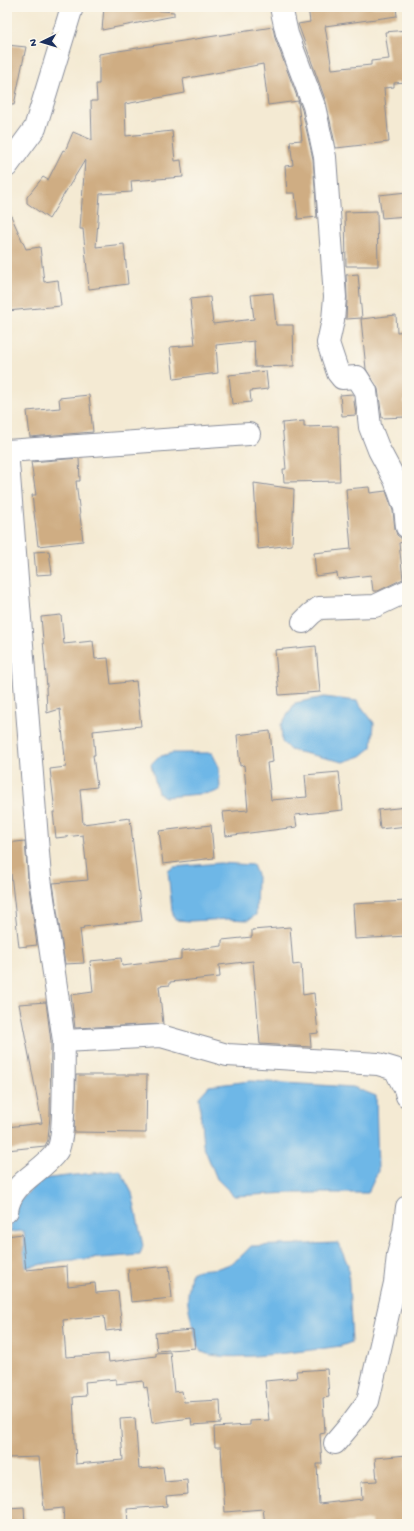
<svg xmlns="http://www.w3.org/2000/svg" width="414" height="1531" font-family="'Gochi Hand',sans-serif">
	<style>
		.water { fill: #6eb7e7; stroke: #4473a2 }
		.building { fill: #cfad83 }
		.lines { fill: none; stroke-linecap: round; stroke-linejoin: round }
		.minor-casing { stroke: #888c98; stroke-width: 24 }
		.highway-casing { stroke: #888c98; stroke-width: 24 }
		.minor { stroke: #fff; stroke-width: 22 }
		.highway { stroke: #fff; stroke-width: 22 }
	</style>
	<rect width="100%" height="100%" fill="#fbf7ec"/>
	<filter id="ink" filterUnits="userSpaceOnUse"><feTurbulence type="fractalNoise" baseFrequency=".025" numOctaves="2"/><feDisplacementMap in="SourceGraphic" scale="8" xChannelSelector="R" yChannelSelector="G"/><feConvolveMatrix kernelMatrix="1 2 1 2 8 2 1 2 1" color-interpolation-filters="sRGB"/></filter>
	<filter id="wash" filterUnits="userSpaceOnUse"><feTurbulence type="fractalNoise" baseFrequency=".012" numOctaves="4" result="noise"/><feDisplacementMap in="SourceGraphic" scale="16" xChannelSelector="R" yChannelSelector="G"/><feGaussianBlur stdDeviation="0.9" result="paint"/><feColorMatrix in="noise" values="0 0 0 0 0 0 0 0 0 0 0 0 0 0 0 0 0 1.4 0 .05"/><feComposite in="paint" operator="in"/></filter>
	<g filter="url(#wash)">
		<rect width="100%" height="100%" fill="#f4ead3"/>
		<path class="water" d="M324,697l33,4 17,22 -2,24 -11,9 -18,6 -53,-12 -8,-8 -1,-17 14,-22z
			M172,753h40l7,14 1,23 -8,3 -47,4 -7,-4 -7,-29 7,-7z
			M220,863l33,2 4,10 -1,40 -8,5 -20,-1 -38,2 -15,-1 -3,-9 -4,-40 6,-4z
			M250,1081l103,6 23,9 2,75 -10,22h-78l-56,3 -17,-17 -14,-34 -4,-48 10,-11z
			M120,1170l12,23 11,53 -3,9 -79,6 -39,7 -10,-18 13,-3 -1,-16 -13,1 -1,-21 31,-32z
			M338,1243l10,22 4,77 -11,4c-24,3 -124,19 -140,5 -4,-4 -12,-40 -13,-47 -1,-10 2,-21 3,-31 9,-5 17,-3 27,-5 16,-4 23,-11 33,-22z"/>
		<g id="blocks">
			<path class="building" d="M104,7h19l51,5v4l-72,14z
				M308,7h88l1,9 -72,10 7,43 39,-4v-4l18,-2 -4,-27 22,-2v52l-13,1v4l-10,1 5,54 -53,6 -10,-46 -28,-78 12,-2z
				M273,27l2,11 27,72 11,49 4,58 -19,2 -3,-26h-8l-2,-27 8,-1 -3,-24 12,-1 -4,-39 -30,4 -5,-41 -80,15 2,14 -60,11 1,32 46,-5 3,30 6,-1 2,17 -52,4 1,11 -32,2 -4,53 28,-3 4,40 -39,5 -6,-60h-3l5,-69 -36,59 -22,-16v-6l16,-20 5,3 15,-30 2,1 8,-19 19,8 -1,-39h6l-1,-17h3v-30z
				M7,45l19,2 -12,58 -7,-1z
				M407,192v24l-25,2 -3,-23z
				M7,207l19,42 14,-2 4,35 14,-2 3,26 -54,5z
				M377,211l1,55h-32l-1,-54z
				M358,274l4,44 -16,1 1,-21 -1,-23z
				M273,293l3,32h17l1,41 -39,1 -1,-26 -38,4 2,28 -44,6 -4,-32 25,-2 -5,-46 20,-2 3,27 41,-5 -3,-24z
				M396,315l1,17 10,-1v68l-3,1 2,17 -24,1 -4,-29 -12,-20 -5,-50z
				M266,371l2,18 -18,2 1,11 -19,2 -3,-29z
				M353,394l3,21 -14,1 -2,-21z
				M89,395l4,37 -63,5 -3,-26 33,-3 -1,-10z
				M304,421v6l34,-1 2,55 -56,1 -1,-13h3l-4,-46z
				M79,458l1,23h-4l7,60 -45,5 -6,-51h4l-5,-33z
				M254,483l40,6 -2,56 -34,4z
				M369,487l1,6 16,-2 7,20 2,18 2,6 5,4 1,3 -4,1 4,36 -25,12h-5l-2,-16 -33,4 -1,-6 -21,3 -2,-23 37,-4 -5,-60z
				M49,551l3,23 -16,1 -2,-23z
				M61,615l3,29 29,-3 2,18 13,-1 3,26 25,-3 5,45 -48,5 2,24h-2l4,32 -17,2 3,35 47,-6 12,103 -59,6 1,1 -4,1 4,34 -19,1 -12,-81 35,-3 -5,-45 -27,3 -3,-26h2l-5,-43 16,-2 -6,-58 -13,4 -1,-26h1l-6,-70z
				M316,646l4,46 -41,3 -4,-45z
				M270,731l3,31 -6,1 4,37 36,-3 -2,-22 34,-3 4,38 -48,5 2,12 -71,9 -3,-24 25,-2 -4,-45 -4,1 -3,-31z
				M407,807v19l-27,3 -2,-19z
				M211,825l3,33 -51,6 -4,-33z
				M25,841l3,39 9,65 -18,2 -8,-73 -4,1v-32z
				M407,901v35l-52,3 -2,-35z
				M290,927l3,38 8,-1 2,31 11,-2 4,40 -8,1 1,13 -51,-3 -7,-83 -34,4 1,12 -50,5v3l-11,1 4,38 -88,4 -4,-33 22,-3 -3,-31 31,-3 1,8 59,-7v-8l41,-5v-6l30,-3v-7z
				M46,1002l5,40 -1,73 -2,25 -3,6 -38,4v-23l35,-4 -23,-119z
				M76,1075h71l-1,58 -72,-1z
				M22,1234l4,36 41,-4 1,20 27,-3 1,10 22,-2 4,38 -16,2 -2,-15 -41,4 3,37 42,-3 1,8 47,-6v-3l14,-1 4,40 8,-1 2,11 36,-2 1,23 -29,2 -1,-7 -39,5 -5,-36 -3,1 -1,-7 -27,3v-5l-31,3 1,14 -13,1 3,67 47,-4 -3,-41 15,-1 4,51 24,-2 2,15 22,-2 1,14 -22,2 1,10 -40,3 1,15h-64l-1,-16 -19,2 -5,-53 -32,1v-222z
				M169,1266l3,32 -41,4 -3,-32z
				M193,1330l2,18 -38,3 -2,-18z
				M327,1369l2,28 -6,1 2,35 -5,1 2,30h-5l2,40 43,-5 -1,-17 16,-1 -2,-23 32,-3v69h-36v-4l-36,4h-70l-2,-15 -38,3 -4,-65h-6l-1,-20 36,-2v-4l19,-1 -4,-39 32,-3 -1,-7z
				M24,1507l1,17h-18v-16z"/>
		</g>
	</g>
	<g filter="url(#ink)">
		<use href="#blocks" fill-opacity="0" stroke="#888c98" stroke-width="1"/>
		<g class="lines">
			<defs>
				<path id="minor" d="M281,7l6,27 27,72 11,51 10,140 -2,23 -5,23 10,30 4,5 15,-1 9,14 4,36 9,23 16,30 10,28 2,19
					M7,450l33,428 24,163 97,-5 66,19 151,9 17,5 10,20 2,7
					M7,451l242,-17
					M303,622l8,-8 8,-6 56,-2 32,-15
					M7,1211c4,-30 34,-37 50,-60 9,-12 6,-91 7,-110
					M335,1443l16,-19 17,-23 27,-118 3,-28 6,-23 3,-25"/>
				<path id="highway" d="M7,166l28,-38 37,-121"/>
			</defs>
			<use href="#minor" class="minor-casing"/>
			<use href="#highway" class="highway-casing"/>
			<use href="#minor" class="minor"/>
			<use href="#highway" class="highway"/>
		</g>
	</g>
	<rect width="414" height="1531" fill="none" stroke="#fbf7ec" stroke-width="24"/>
	<g transform="translate(42 42) rotate(265)" stroke="#fbf7ec" stroke-width="3" paint-order="stroke">
	<path d="M0-3L7 15L0 10L-7 15Z" fill="#1b2f5e"/>
	<text y="-6" font-size="11" font-weight="bold" text-anchor="middle" fill="#1b2f5e">N</text>
	</g>
</svg>
